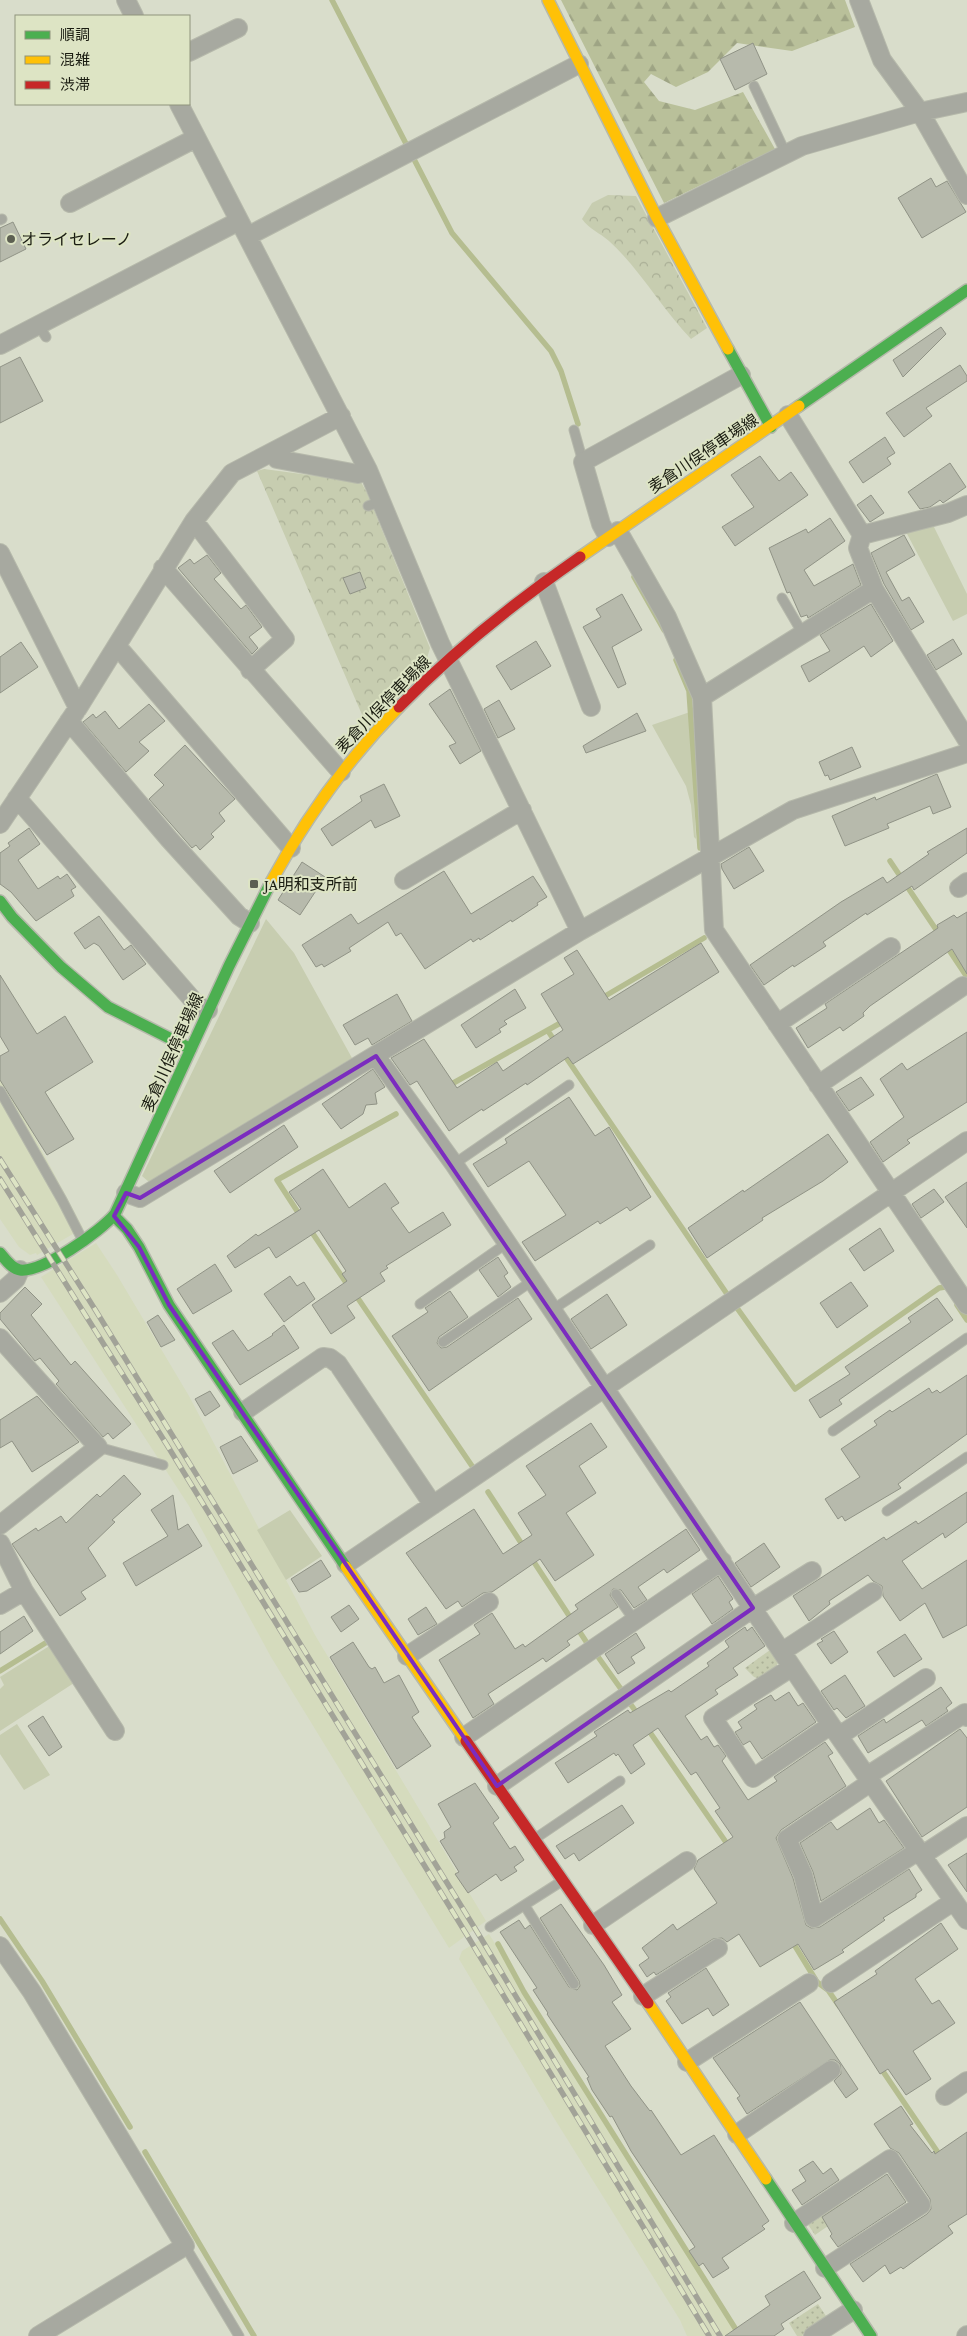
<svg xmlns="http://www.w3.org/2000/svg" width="967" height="2336" font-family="'Crimson Pro','Noto Sans JP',serif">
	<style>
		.built { fill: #d5dbbd }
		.grass { fill: #c7cdb0 }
		.forest { fill: url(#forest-firs) }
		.park { fill: url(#park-crowns) }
		.garden { fill: url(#garden-dots) }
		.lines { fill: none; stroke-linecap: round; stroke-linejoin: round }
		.stream { stroke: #b5bd90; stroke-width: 5.5 }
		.building { fill: #b7baac; stroke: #909386 }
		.lane-casing { stroke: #b6b9ab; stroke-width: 11 }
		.street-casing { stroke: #b6b9ab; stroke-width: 20 }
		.fast-casing { stroke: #b6b9ab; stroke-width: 14 }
		.slow-casing { stroke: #b6b9ab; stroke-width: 14 }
		.jam-casing { stroke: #b6b9ab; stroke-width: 14 }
		.lane { stroke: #a7a9a0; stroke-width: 9 }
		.street { stroke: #a7a9a0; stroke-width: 18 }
		.fast { stroke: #4caf50; stroke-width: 11 }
		.slow { stroke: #ffc107; stroke-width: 11 }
		.jam { stroke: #c62828; stroke-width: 11 }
		.rail-casing { stroke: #a2a398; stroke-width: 5.5 }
		.rail { stroke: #dde4c4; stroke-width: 4; stroke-dasharray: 11; stroke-linecap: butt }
		.marked { fill: none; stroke: #7b2cbf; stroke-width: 4; stroke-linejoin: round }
		.poi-dot { fill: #5d6052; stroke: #dde4c4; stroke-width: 2 }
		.labels { text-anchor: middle; stroke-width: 4; stroke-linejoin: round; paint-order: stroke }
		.poi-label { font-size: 16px; fill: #1a1c11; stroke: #dde4c4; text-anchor: start }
		.street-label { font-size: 16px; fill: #1a1c11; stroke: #dde4c4 }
	</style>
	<defs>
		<pattern id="forest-firs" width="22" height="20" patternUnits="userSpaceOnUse" patternTransform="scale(1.25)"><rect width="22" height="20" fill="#b9c09a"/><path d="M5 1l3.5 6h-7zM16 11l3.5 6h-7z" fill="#9ea484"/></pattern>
		<pattern id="park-crowns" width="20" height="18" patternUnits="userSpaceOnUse" patternTransform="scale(1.25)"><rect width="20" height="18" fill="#c7cdb0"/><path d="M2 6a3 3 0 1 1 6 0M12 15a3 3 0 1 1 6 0" fill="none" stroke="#aaaf96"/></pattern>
		<pattern id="garden-dots" width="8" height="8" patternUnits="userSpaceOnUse" patternTransform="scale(1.25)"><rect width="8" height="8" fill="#c7cdb0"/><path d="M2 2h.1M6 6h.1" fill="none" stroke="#aaaf96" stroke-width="1.8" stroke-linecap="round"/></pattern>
	</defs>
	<rect width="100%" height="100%" fill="#d9ddcb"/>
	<path class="built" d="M0,1072l83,156 -46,27 -1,-2 -6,2 -11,-8 -19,-28z
		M96,1243l21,32 72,121 126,239 171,286 -37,27 -178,-291 -82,-151 -148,-229z
		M489,1934l250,402h-52l-7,-16 -126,-202 -95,-159 3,-8z"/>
	<path class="grass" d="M933,525l34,69v20l-14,7 -48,-91z
		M690,712l6,127 -2,-2 -3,-32 -5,-19 -34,-61z
		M266,919l28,34 58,105 -203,124 -7,-6z
		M290,1510l32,46 -36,24 -29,-50z
		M51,1645l23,38 -74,48v-42l4,-4 -4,-8z
		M17,1724l33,51 -26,15 -24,-36v-19z"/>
	<path class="forest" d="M561,0h284l10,27 -63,24 -55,-8 -29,29 -32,15 -25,-13 -7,8 15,19 36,9 48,-18 32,57 -111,54z"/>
	<path class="park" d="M608,195l28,1 71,132 -16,11c-29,-30 -52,-71 -82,-98 -9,-8 -20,-12 -27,-22l10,-16z
		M264,469l97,13 6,11 63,155 -4,14 -60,62 -109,-253z"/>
	<path class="garden" d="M770,1650l8,12 -2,6 -16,11 -6,-2 -9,-9z
		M838,2198l10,14 -33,23 -10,-15z
		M818,2304l10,15 -26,17h-5l-8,-13z"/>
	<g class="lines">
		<path class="stream" d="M332,0l120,233 99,118 10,20 17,53
			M634,577l30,53
			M676,660l13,31 11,157
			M890,861l49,73
			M945,944l22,33
			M600,999l104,-61
			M548,1031l8,12
			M563,1053l164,241 68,95 144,-101 6,-1
			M448,1086l116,-65
			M301,1217l-24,-37 119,-66
			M309,1228l40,59
			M355,1294l117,172
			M957,1305l10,15
			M488,1492l37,57
			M530,1556l57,87
			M596,1654l25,35
			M0,1671l47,-29
			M629,1702l10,14
			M647,1728l83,120
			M0,1919l42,62 88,146
			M792,1941l25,41 11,8 11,16
			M498,1944l26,48 216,344
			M880,2067l61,90
			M145,2152l109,184"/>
	</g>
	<path class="building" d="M753,43l14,31 -32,16 -15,-31z
		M931,178l5,9 11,-6 19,31 -44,26 -24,-40z
		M13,222l13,27 -26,13v-34z
		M941,327l5,7 -43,43 -10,-17z
		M20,357l23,44 -43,22v-56z
		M960,365l7,11v5l-41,27 6,8 -28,21 -18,-24z
		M885,437l10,16 -8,5 4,6 -28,19 -14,-21z
		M760,456l19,25 12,-9 17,23 -73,51 -13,-19 32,-20 -23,-32z
		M950,463l16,24 -23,16 -3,-3 -10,7 -10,2 -12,-17z
		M871,495l13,18 -14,9 -13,-17z
		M830,518l15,23 -41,29 10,16 39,-22 8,21 -53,33 -1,-3 -6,2 -11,-25 -3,1 -18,-45 37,-19 2,4z
		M904,535l11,20 -29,17 16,29 7,-4 15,25 -13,8 -27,-46 -13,-31z
		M207,555l14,18 -7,6 27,30 5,-4 16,22 -13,10 9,11 -6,6 -74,-86 12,-9 4,5z
		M360,572l6,16 -16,6 -7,-16z
		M622,594l20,36 -30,17 14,37 -8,4 -35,-61 18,-10 -5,-8z
		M871,604l22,37 -22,16 -7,-11 -55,36 -8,-16 29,-15 -10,-16z
		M953,639l9,15 -26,16 -9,-15z
		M536,641l15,25 -40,24 -15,-24z
		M21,642l17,25 -38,26v-36z
		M450,689l31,62 -21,13 -11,-18 7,-3 -27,-39z
		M499,700l16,29 -17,9 -14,-29z
		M149,704l16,17 -26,21 10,9 -23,21 -43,-50 10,-8 3,4 9,-7 14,18z
		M637,713l9,18 -60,22 -3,-7z
		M185,745l50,54 -16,14 6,8 -14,13 3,3 -14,13 -4,-5 -4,3 -43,-49 15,-14 -10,-10z
		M852,747l9,20 -31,13 -2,-5 -3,1 -6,-14z
		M937,774l14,33 -18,7 -3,-8 -43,18 2,4 -44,18 -13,-30 43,-19 1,3z
		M384,784l16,32 -25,12 -4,-8 -39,26 -11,-17 41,-28 -2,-5z
		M29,828l11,16 -22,16 20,29 20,-13 2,3 7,-5 9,13 -5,3 3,6 -38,25 -25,-29 -11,-8v-31l10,-7 -2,-3z
		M967,828v25l-53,37 -2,-4 -45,29 -1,-2 -43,29 3,4 -32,21 -1,-2 -29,20 -14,-20 91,-63 42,-25 4,6 42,-29 -2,-2z
		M749,847l15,24 -30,18 -12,-20 -1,-5z
		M302,862l23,15 -25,38 -22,-15z
		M444,871l27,43 62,-38 14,21 -10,6 1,2 -26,17 -1,-2 -31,20 -1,-2 -6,4 -2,-3 -46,30 -24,-36 -5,3 -8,-14 -39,26 2,3 -27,16 -2,-3 -6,3 -14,-22 49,-31 7,10z
		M967,912v62l-15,-25 -82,57 -7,7 1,3 -21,15 -3,-4 -32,21 -12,-20 31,-20 -2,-4 113,-76 -1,-3 17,-10 3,3z
		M99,916l25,34 7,-5 15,19 -23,16 -24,-34 -5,-3 -9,6 -11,-16z
		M701,943l18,29 -146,92 -5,-7 -41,28 -1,-2 -43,28 -1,-2 -33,22 -32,-50 -7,4 -19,-27 33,-19 33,49 40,-26 6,9 60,-41 -22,-36 33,-20 -10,-16 13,-8 32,50z
		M0,975l37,59 28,-18 28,46 -48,30 29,47 -27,16 -47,-75v-24l9,-5 -9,-15z
		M515,989l11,19 -22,13 3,3 -8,5 2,3 -25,16 -15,-23z
		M397,994l15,27 -40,24 -4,-7 -13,7 -12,-20z
		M967,1032v70l-60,38 3,3 -27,19 -13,-20 34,-25 -24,-38 22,-16 5,7z
		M373,1069l12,18 -10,6 2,11 -11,1 -3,9 -22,15 -19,-25z
		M861,1077l13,18 -25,16 -13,-19z
		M569,1097l26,39 14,-9 42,70 -21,14 -3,-4 -27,17 -2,-3 -63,40 -13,-19 44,-27 -37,-54 -41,26 -15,-23 34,-21 -2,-4z
		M284,1125l14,22 -68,46 -16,-22z
		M828,1134l20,28 -25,19 -61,37 1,2 -56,38 -19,-30 55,-38 1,2z
		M323,1169l26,39 36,-25 14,20 -8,5 18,25 34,-21 8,13 -65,41 2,2 -8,5 5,8 -38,25 8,12 -24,16 -19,-29 35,-24 -5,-7 4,-3 -27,-41 -43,28 -7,-11 -34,21 -8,-12 29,-22 2,2 43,-27 -12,-17z
		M967,1182v46l-22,-31z
		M934,1189l10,13 -23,16 -9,-14z
		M880,1228l14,23 -30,20 -15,-22z
		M498,1257l10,16 -4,3 7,11 -13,10 -19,-27z
		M215,1264l17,27 -39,23 -16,-25z
		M290,1276l7,10 7,-4 11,17 -31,23 -20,-28z
		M851,1282l17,24 -31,22 -17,-25z
		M25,1287l17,17 -11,11 40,50 4,-4 56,63 -18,15 -5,-6 -5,4 -47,-53 3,-3 -19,-23 -5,3 -35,-42v-6z
		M450,1291l18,26 -29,20 -2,6 4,5 6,-1 71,-49 14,21 -103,72 -37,-55 36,-24 -3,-4z
		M607,1294l20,31 -36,24 -20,-30z
		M937,1298l16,22 -114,80 3,4 -22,14 -11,-18 41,-26 -5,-7 66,-45 -3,-4z
		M158,1315l17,25 -14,7 -14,-25z
		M284,1325l15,23 -59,37 -28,-42 21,-13 15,21 25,-16 -1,-1z
		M967,1375v59l-69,50 3,4 -56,33 -3,-5 -4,3 -13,-20 35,-22 -19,-28 36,-24 -3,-4 16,-11 2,2 37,-24 3,5 5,-3 3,3z
		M210,1391l10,15 -15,10 -10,-17z
		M37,1396l42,46 -47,30 -20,-31 -12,7v-28z
		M591,1423l16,24 -28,19 17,27 -30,20 28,42 -39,26 -15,-22 -48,33 -9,1 -21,14 -4,-6 -12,8 -40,-56 68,-44 29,45 29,-19 -14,-22 28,-18 -20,-29z
		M241,1436l17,25 -25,13 -13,-27z
		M124,1475l17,19 -29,26 3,2 -27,26 18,28 -25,16 5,7 -26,17 -48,-72 24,-16 2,3 23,-15 5,7 31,-29 3,3z
		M967,1492v30l-22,16 -2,-5 -41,28 20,28 45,-29v65l-24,13 -18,-35 -25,18 -17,-25 -1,-10 -9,-5 -5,-6 -39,26 1,3 -21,17 -16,-25 91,-59 2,3 30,-19 2,3z
		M173,1495l5,35 10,-6 14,22 -66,40 -13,-23 45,-27 -17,-26z
		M686,1529l14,21 -33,23 -3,-4 -26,18 9,13 -13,8 -13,-18 -8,-1 -3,6 8,12 -51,34 3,4 -24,17 -3,-4 -55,36 6,10 -21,14 -34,-58 41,-26 -6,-9 18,-12 23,36 8,-5 2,3 53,-38 -3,-4z
		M764,1543l16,24 -29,20 -16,-24z
		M321,1560l10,16 -24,15 -8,1 -8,-13z
		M718,1576l15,23 -4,3 4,7 -21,15 -20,-30z
		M349,1605l10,14 -18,13 -10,-15z
		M426,1607l11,17 -19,11 -10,-16z
		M24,1616l9,15 -33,23v-22z
		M745,1627l2,4 5,-4 13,19 -32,22 5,7 -23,15 3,4 -33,22 16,24 6,-4 7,11 4,-2 8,11 -4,5 26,39 29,-19 -3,-4 51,-35 8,11 -5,3 18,30 -65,44 -5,8 17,40 13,47 5,3 9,-1 89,-58 13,21 -6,4v3l-33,21 2,2 -43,30 2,2 -30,18 -16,-26 -38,23 -21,-33 -12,8 -5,-4 -9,1 -57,36 -2,-3 -7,5 -8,-12 10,-7 -7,-10 31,-24 4,6 40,-27 -23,-34 4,-9 35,-23 -18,-26 5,-3 -24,-36 -5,3 -33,-47 -25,17 12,19 -14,10 -13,-20 -2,2 -2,-3 -46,30 -13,-20 42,-27 -3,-4 34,-22 2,3 39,-23 2,2 38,-26 -2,-3 22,-16 -4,-6z
		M834,1631l14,21 -17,12 -14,-20 6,-3 -2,-2z
		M636,1633l9,15 -14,9 4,6 -17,11 -13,-20z
		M905,1634l17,25 -28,18 -17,-25z
		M353,1642l16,25 3,2 3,-2 9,16 15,-8 20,37 -7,5 19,29 -34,23 -67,-112z
		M845,1675l20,31 -19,12 -9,-10 -3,2 -13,-19z
		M941,1687l11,16 -6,5 2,3 -22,15 -4,-6 -54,33 -10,-17 26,-17 2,4z
		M789,1692l9,14 5,-3 13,19 -54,37 -12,-18 -7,4 -8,-13 7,-4 -4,-6 19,-13 -3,-4 17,-10 4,6z
		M43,1716l19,31 -13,9 -21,-30z
		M960,1729l7,9v69l-45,30 -36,-56z
		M475,1783l24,35 -6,5 17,26 5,-3 9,14 -10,7 3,4 -16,10 -5,-7 -28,19 -13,-19 4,-2 -19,-31 5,-3 -1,-6 7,-5 -13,-23z
		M622,1805l12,18 -55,38 -5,-8 -9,6 -9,-13z
		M870,1808l9,15 5,-3 20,28 -83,53 -8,-29 -13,-29 31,-21 6,8z
		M967,1853v39l-19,-27z
		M561,1904l43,61 18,30 -10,7 19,27 -26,17 26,40 19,25 1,-1 30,45 33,-20 55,86 -7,5 3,3 -43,29 7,10 -16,10 -10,-15 -4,3 -10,-15 6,-4 -64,-96 -19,-35 -2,1 -18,-27 -5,-12 2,-1 -42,-63 1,-1 -15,-23 4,-2 -37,-56 19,-12 6,9 5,-4 39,62 8,3 3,-4 -1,-5 -39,-63z
		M941,1923l17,26 -43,30 17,25 7,-4 16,23 -42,28 18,28 -25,16 -18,-26 -8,5 -46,-72 43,-28 -2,-3z
		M706,1968l23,37 -16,11 -5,-8 -26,16 -16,-23 5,-4 -3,-4z
		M800,2002l58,87 -12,9 -12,-17 7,-7 -1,-10 -5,-4h-5l-83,54 -10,-16 3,-2 -27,-38z
		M901,2106l12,18 -3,1 22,28 2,-2 1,3 32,-22v82l-19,12 5,7 -50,36 -2,-2 -11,7 -5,-9 -22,17 -13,-18 77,-50 4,-5 -1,-10 -31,-46 -9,-5 -16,-24z
		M813,2161l10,13 8,-6 8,12 -37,25 -10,-15 14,-9 -7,-11z
		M887,2174l19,28 -68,45 -8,-11 2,-2 -10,-17z
		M804,2271l17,27 -40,26 3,5 -10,7h-49l45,-31 -5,-9z"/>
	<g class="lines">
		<defs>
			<path id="lane" d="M754,86l32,68
				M0,220l2,-1
				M39,326l7,11
				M574,430l9,32
				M368,506l13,-5
				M782,598l21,36
				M0,1091l62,109 20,39
				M454,1164l115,-79
				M420,1304l87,-61
				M552,1310l98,-65
				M443,1342l89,-61
				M833,1431l134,-93
				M98,1447l65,18
				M887,1511l80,-54
				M616,1594l18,26
				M536,1838l84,-57
				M525,1906l49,78
				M490,1927l72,-46
				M185,2246l54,90"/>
			<path id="street" d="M126,0l8,16
				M859,0l23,60 38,52 47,83
				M189,52l49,-24
				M179,104l189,366 72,173 140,288
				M70,203l126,-65
				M657,218l145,-72 118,-34 47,-10
				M248,236l331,-172
				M0,345l239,-124
				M788,415l74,120 -4,13 16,41 93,151
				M273,452l4,7 81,15 10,-4
				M194,521l91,118 -35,31
				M618,531l49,86 35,80 12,233 253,375
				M862,535l86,-22 19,-8
				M608,537l-7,-13 -18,-62 158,-87
				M0,553l78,155
				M163,568l178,204
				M544,582l47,125
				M116,648l7,5 168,195
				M702,697l172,-108
				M69,721l100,118 70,77 11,7
				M17,798l181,208 10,4
				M0,824l78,-116 116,-187 38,-48 109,-57
				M404,880l118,-70
				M959,888l8,-6
				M777,1024l114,-77
				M376,1056l78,108 377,561 136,195
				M818,1085l145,-99
				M126,1193l14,5 440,-267 213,-121 174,-57
				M0,1293l16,-14 4,-9
				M0,1338l98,109 -98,78
				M243,1412l80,-55 7,1 8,6 95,141
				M0,1543l24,48 91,140
				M346,1564l621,-423
				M0,1605l24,-14
				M783,1651l90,-59
				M407,1656l82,-54
				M792,1667l-79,51 40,60 78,-53
				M839,1736l87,-58
				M464,1737l258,-176
				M867,1776l98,-63 2,4
				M871,1782l-84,57 16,36 11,43 104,-67
				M497,1786l256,-178 59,-37
				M921,1856l46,-30
				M593,1925l94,-64
				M0,1946l32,46 153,254 -147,90
				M831,1983l123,-82
				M643,1996l75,-48
				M687,2062l122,-79
				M945,2096l22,-15
				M737,2134l94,-64
				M794,2223l96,-64 31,46 -96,63
				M813,2336l40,-26
				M966,2336l1,-1"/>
			<path id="fast" d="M728,349l43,78
				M799,406l168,-116
				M0,901l12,16 49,50 47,40 83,42
				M114,1216l13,13 12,18 30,58 177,262
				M0,1253c5,6 12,16 20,17 22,3 81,-39 95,-56l114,-248 41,-82
				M766,2179l105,157"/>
			<path id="slow" d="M548,0l109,218 71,131
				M580,557l219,-151
				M270,884c35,-65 77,-124 129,-177
				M346,1567l120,174
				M648,2003l118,176"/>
			<path id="jam" d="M399,707c55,-56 116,-105 181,-150
				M466,1741l182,262"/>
		</defs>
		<use href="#lane" class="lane-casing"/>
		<use href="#street" class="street-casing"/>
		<use href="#fast" class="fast-casing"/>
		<use href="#slow" class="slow-casing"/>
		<use href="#jam" class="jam-casing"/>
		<use href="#lane" class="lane"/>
		<use href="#street" class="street"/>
		<use href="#fast" class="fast"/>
		<use href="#slow" class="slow"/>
		<use href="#jam" class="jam"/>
		<defs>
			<path id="rail" d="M0,1159l96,152 383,624 241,401
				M0,1179l167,266 303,495 239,396"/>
		</defs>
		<use href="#rail" class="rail-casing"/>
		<use href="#rail" class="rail"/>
	</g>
	<path class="marked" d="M376,1056l377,552 -256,178 -328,-481 -30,-58 -25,-31 12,-23 14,5z"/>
	<g class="poi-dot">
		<circle cx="11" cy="239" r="5"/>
		<rect x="249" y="879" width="10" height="10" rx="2.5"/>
	</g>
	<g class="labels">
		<g class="poi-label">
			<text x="21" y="245">オライセレーノ</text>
			<text x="264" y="890">JA明和支所前</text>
		</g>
		<g class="street-label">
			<text transform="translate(703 453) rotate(-34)" y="6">麦倉川俣停車場線</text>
			<text transform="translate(383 704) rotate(-46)" y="6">麦倉川俣停車場線</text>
			<text transform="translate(172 1052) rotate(-66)" y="6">麦倉川俣停車場線</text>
		</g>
	</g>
	<rect x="15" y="15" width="175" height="90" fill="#dde4c4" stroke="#8f947c"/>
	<rect x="25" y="31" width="25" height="8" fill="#4caf50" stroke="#8f947c"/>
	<text x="60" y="40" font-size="15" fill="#1a1c11">順調</text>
	<rect x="25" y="56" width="25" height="8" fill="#ffc107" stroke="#8f947c"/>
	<text x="60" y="65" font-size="15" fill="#1a1c11">混雑</text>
	<rect x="25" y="81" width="25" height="8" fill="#c62828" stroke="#8f947c"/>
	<text x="60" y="90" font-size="15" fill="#1a1c11">渋滞</text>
</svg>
